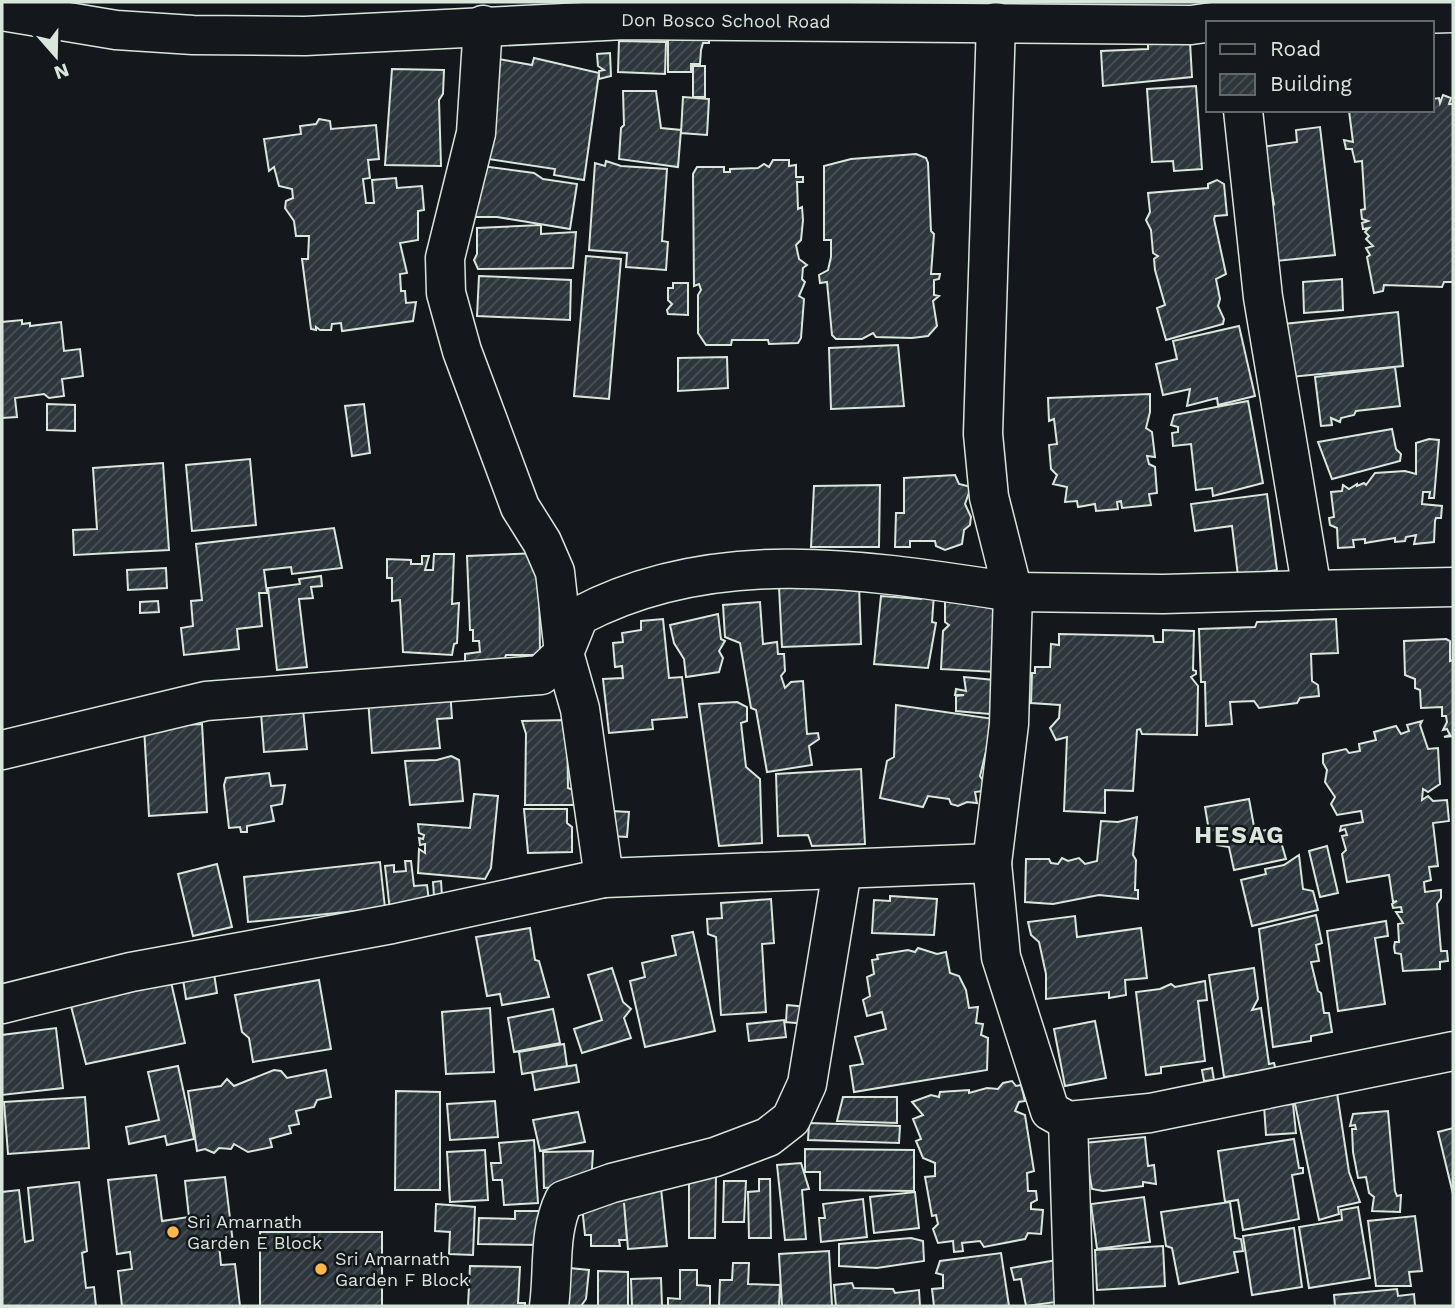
<svg xmlns="http://www.w3.org/2000/svg" width="1455" height="1308" font-family="'Work Sans',sans-serif">
	<style>
		.building { fill: url(#building-hatch); stroke: #d8e6dc; stroke-width: 2 }
		.lines { fill: none; stroke-linecap: round; stroke-linejoin: round }
		.minor-casing { stroke: #d8e6dc; stroke-width: 41 }
		.minor { stroke: #14181c; stroke-width: 38 }
		.poi-dot { fill: #ffb74d; stroke: #14181c; stroke-width: 2.5 }
		.labels { text-anchor: middle; stroke-width: 5; stroke-linejoin: round; paint-order: stroke }
		.street-label { font-size: 18px; fill: #d8e6dc; stroke: #14181c }
		.poi-label { font-size: 18px; fill: #d8e6dc; stroke: #14181c; text-anchor: start }
		.district-label { font-size: 24px; font-weight: bold; letter-spacing: 2px; fill: #d8e6dc; stroke: #14181c }
	</style>
	<defs>
		<pattern id="building-hatch" width="6" height="6" patternUnits="userSpaceOnUse" patternTransform="scale(1.75)"><rect width="6" height="6" fill="#2c363c"/><path d="M-1 1l2-2M0 6l6-6M5 7l2-2" fill="none" stroke="#4a5358"/></pattern>
	</defs>
	<rect width="100%" height="100%" fill="#14181c"/>
	<path class="building" d="M668,31h41v12h-6l-2,7 -1,14h-9v8h-23z
		M619,41l47,1 -1,32 -47,-2z
		M1190,42l2,35 -89,9 -2,-35 47,-2v-5z
		M610,53l1,23 -12,3v-8l5,-1 -6,-4 -1,-12z
		M487,57l45,8 2,-7 65,15 -15,107 -30,-5 1,-6 -80,-12z
		M693,66h12v31h-12z
		M392,69l52,1 -1,24 -4,6 2,66 -56,-1z
		M1196,86l6,83 -28,2 -1,-10 -21,1 -5,-73z
		M623,91h33l5,37 20,2 -3,37 -59,-8 2,-31 3,-3z
		M1443,95l8,3 -2,6h4v178h-9l-2,5 -58,-2 -1,6 -9,2 -7,-36 3,-2 -4,-7 7,-2 -7,-7 3,-3 -4,-4 4,-4 -6,1 -1,-6 6,-2 -6,-2 -1,-9 4,-1 -3,-48 -7,1 -3,-13h-6l-2,-9 9,2 -4,-31 83,-1v-11l7,-1 1,5z
		M683,97l26,2 -2,36 -26,-2z
		M319,119l11,2 1,8 45,-4 3,34 -11,1 2,18 -7,1 3,24h8l-2,-23 24,-2 1,10 25,-2 2,24 -6,1v29l-18,3 7,30 -7,1 1,17h4l1,12 10,-1 -3,19 -71,10 -1,-8 -9,1 -1,6h-11l-4,-3v3l-5,-1 -9,-70h6l1,-23h-13l-2,-15 -9,-13 1,-7 7,-3 -1,-9 -13,-3 -5,-19 -5,4 -5,-32 37,-5 -1,-8 16,-2z
		M1320,127l15,128 -59,6 -6,-49 4,-8 -2,-11 -5,-5 -5,-41 35,-5 -1,-12z
		M916,154l10,4 2,5 3,68 3,3 -3,40h9l-1,5 -5,1v15l5,1 -6,5 4,25 -9,10 -16,2 -36,-1 -3,-4 -11,6h-26l-4,-4 -5,-53 -7,1 -1,-8 9,-5 3,-13v-17h-7v-74l27,-7z
		M773,160h16v6l7,-1v12h7v5h-6l1,27 4,-2 1,13 -2,20 -5,5 3,14 8,6 -4,3 -1,11 3,3 -6,14 5,3 -3,39 -3,5 -29,1 -1,-4h-36l-1,5h-25l-8,-12v-38l3,-5 -2,-6 -5,2 -1,-112 4,-7h27v5h6v-3l28,-1 6,-4 5,3z
		M606,161l15,5 46,3 -5,72 6,1 -2,28 -40,-3 1,-14 -38,-3 6,-87 10,3z
		M474,165l60,8 9,6 34,5 -7,45 -73,-12h-23z
		M1217,180l7,4 3,31 -12,1 -1,3 12,55 -10,5 4,20 -2,7 6,13 -1,5 -57,16 -9,-32 8,-3 -10,-35 -1,-11 4,-3 -5,-3 -2,-23 -5,-10 4,-8 -2,-19 60,-5v-4z
		M541,225v9l35,-2 -3,36 -95,1 -4,-9 3,-6v-26z
		M586,256l35,3 -12,140 -35,-3z
		M479,276l92,4 -1,40 -93,-4z
		M1342,279l1,31 -39,3 -1,-31z
		M673,283h15v32l-20,-1 -1,-4 5,-6 -4,-4v-12h5z
		M1398,312l5,54 -123,12 -6,-53z
		M22,320v4l8,-1v3l31,-4 3,29 16,-2 3,27 -21,3 2,17 -15,2 -5,-4 -29,4 2,19 -15,1v-96z
		M1239,326l16,70 -37,9 -1,-7 -30,8 3,-17 -27,6 -7,-31 21,-5 -4,-18z
		M898,345l6,61 -73,3 -2,-61z
		M727,357l1,31 -50,3v-33z
		M1395,367l5,39 -44,5 -2,4 -13,3 -1,4 -9,-4 1,7 -11,1 -6,-49z
		M1150,394v18l-4,16 6,4 3,25 -8,-1 2,8 6,3 2,26 -8,1 2,11 -29,3 -1,-7 -4,1 1,7 -22,2 -1,-7 -17,3 -1,-6 -12,1 2,-15 -14,-3 4,-9 -6,-6 -2,-24 8,-1 -3,-25 -5,2 -1,-23z
		M1248,401l15,82 -50,13 -1,-8 -16,2 -5,-46 -18,2 -1,-13 6,-1v-5l-7,-2 3,-10z
		M47,404l28,1v26l-28,-1z
		M364,404l6,49 -18,3 -7,-50z
		M1392,429l4,20 5,5 -1,7 -68,18 -14,-37z
		M1429,439l10,1 -5,58h-5l1,-6h-7l-1,12 20,2 -1,12h-5l-1,3 -1,21 -20,2 2,-9 -10,2 -1,4 -10,1v-4l-30,5v-4l-12,1 1,7 -16,1 -1,-20 -7,-3 -1,-7 5,-1 -3,-25 11,-1 1,-6 6,4 8,-5v2l7,-3 2,2 9,-12 30,-2 11,3v-31z
		M250,459l6,66 -64,6 -6,-66z
		M163,463l6,87 -95,5 -1,-25 24,-1 -4,-61z
		M955,475l4,9 12,3 -6,17 6,13 -1,8 -6,5 -2,14 -17,6 -9,-4 -1,-5h-25v6h-15l1,-34h8v-35z
		M880,485l-1,62h-68l3,-61z
		M1267,494l10,76 -39,6 -6,-50 -37,5 -4,-27z
		M334,528l8,40 -50,6 -1,-7 -27,3 3,23h-8l3,33 -25,3 2,20 -55,6 -3,-27 12,-2 -2,-25 11,-1 -6,-56z
		M539,553l1,102h-34l-3,8 -38,3v-12l15,-2 -1,-11h-6v-11h-3l-3,-74z
		M434,554h20l-2,50 7,-1 -2,40 -3,1 -2,11 -49,-3 -3,-52 -8,1v-23h-5v-19l24,1v4h11v-8h7l-4,14h8z
		M166,568l1,20 -39,2 -1,-20z
		M321,576l1,10 -11,1 2,11 -14,1 8,68 -30,3 -9,-82 32,-4 -1,-5z
		M859,585l2,59 -79,3 -3,-60z
		M922,593l12,1 -2,28 4,1 -8,45 -54,-4 7,-68 40,3z
		M945,599l58,1 -6,72 -56,-3 2,-38 6,-6 -4,-3z
		M158,601l1,11 -19,1v-11z
		M760,602l3,42 14,-2 1,12h6l1,17 -4,5 4,12 6,-6 12,-1 4,53 11,-1 1,6 -10,7 3,19 -45,7 -11,-62 -5,-2 -11,-65 -15,-6 -2,-32z
		M718,614l3,25 4,2 -6,10 4,7 -4,14 -33,5 -2,-18 -10,-16 -4,-18z
		M663,619l6,59 13,-1 5,40 -35,3 1,9 -44,4 -6,-54 20,-1 -1,-12 -7,1 -2,-24 10,-1 -1,-9 19,-3v-9z
		M1336,619l2,34 -27,1 1,27 6,4 1,11 -19,2 -3,5 -38,5 -5,-7 -24,1 2,22 -26,2 -1,-44h-4l-2,-53 56,-2 2,-5z
		M1163,630l31,1 -1,39 3,1v3l-5,3 7,9 -1,49 -55,-1 -2,-5 -3,1 -4,61 -28,-1v23l-41,-2 3,-74 -11,3 -6,-12 9,-10 1,-13 -29,-2 1,-30h3v-6h15l1,-23 8,1v-11l94,2 1,6h9z
		M1446,639l4,2v20l3,-1v76l-9,1 6,-2 -3,-6 -4,1 4,-8 -1,-6h-4v-9l-21,1 -1,-18 -5,-2v-9l-10,-4 -1,-34z
		M964,677l40,4 -3,34 -45,-4v-15l8,-1h-9l1,-6 10,2z
		M450,690l2,28 -15,1 3,29 -68,5 -4,-54z
		M737,702l10,5v14l-6,2 5,44 14,12 2,64 -43,3 -20,-142z
		M896,705l98,14 -14,57 4,6 -2,9 -7,1 2,11 -10,-1 -9,4 -7,-2 -2,-5 -21,-3 -5,11 -43,-9 7,-37 7,-4z
		M303,709l4,40 -43,3 -3,-39z
		M567,720l1,68 8,3v14h-51l1,-71 -4,-13z
		M1422,721l-2,4 8,24 10,-1 2,36 -12,8 -5,-3 -1,11 6,-4 5,5 14,-1 2,21 -16,2 5,43 -9,1 2,13 -7,2 1,10 16,-2v8l-4,6 4,47h6l1,10 -8,1v7l-37,2 -2,-17 -6,-1 -1,-6 1,-5h4l-1,-18 5,-1 -7,-11h6l-1,-5 -8,1 -1,-4 5,-3 -4,1 -4,-27 -42,7 -5,-28 4,-4 -4,-14 5,-1 -2,-6 -5,2 1,-5 22,-4 -2,-11 -24,4 -6,-11 4,-7 -10,-15 2,-12 -4,-7v-9l23,-5 3,4 11,-2 -1,-7 17,-4 -2,-8 22,-6 5,8 8,-3 -2,-6z
		M202,724l5,88 -58,4 -5,-89z
		M451,756l8,4 4,41 -53,4 -5,-44 32,-1z
		M861,769l4,75 -53,2 -4,-11 -30,1 -2,-62z
		M269,773l2,13 14,-1 -3,19 -11,2 3,15 -27,5v6h-6l-1,-5 -11,1 -5,-43 2,-7z
		M474,794l24,2 -7,72 -6,11 -67,-6 1,-24 6,4v-9l-5,1 -1,-7 4,1 1,-4 -5,-2 -1,-9 52,4z
		M1249,799l6,33 22,-4 9,31 -52,11 -5,-23 -12,-2 -2,-8 3,-8 -9,2 -4,-24z
		M524,809h43v14l5,4v25l-44,1z
		M611,811l18,1 -2,25 -17,-1z
		M1137,817l-4,38 3,5 -1,30h3v9l-39,-4 -46,9 -28,-2 1,-43h23l2,4 7,1 4,-6 6,3 11,-3 6,6 12,-3 4,-40 17,1z
		M1327,846l11,47 -18,4 -11,-46z
		M1299,855l4,34 10,2 5,19 -66,16 -11,-46 25,-6 -1,-5 19,-4z
		M405,861h6l3,25 13,-1 2,16 -39,10 -5,-45 9,-1v7l12,-1z
		M380,862l5,46 -137,14 -4,-45z
		M217,864l15,63 -39,9 -15,-62z
		M441,881l1,15h-8l-1,-14z
		M890,896l47,3 -3,36 -62,-2 2,-33 16,1z
		M771,899l3,44 -12,1 4,68 -45,3 -5,-78 -8,-3 -1,-15 15,-1 -1,-15z
		M1316,915l6,28 -6,2 3,16 -8,1 7,29 3,2 3,20h5l3,19 -21,4v5l-38,6 -14,-118z
		M1075,916l2,21 64,-9 6,50 -22,2 1,15 -17,3v-6l-63,7v-25l-7,-32 -8,-7 -3,-13z
		M1386,921l2,15 -13,2 10,66 -47,7 -11,-80z
		M530,928l5,32 4,1 10,36 -47,8 -2,-11 -13,2 -11,-59z
		M693,932l22,99 -70,16 -15,-66 15,-4 -3,-14 34,-8 -4,-19z
		M918,948l19,6 9,-2 4,21 9,3 7,14 3,18 9,-1 -2,16 7,1 -2,11 7,3 -1,32 -133,22 -4,-26 13,-2 -8,-27 31,-8 -4,-17 -15,4 -4,-16 7,-4 -3,-19 7,-3 -2,-14 6,-1 -1,-4 31,-5 7,2z
		M213,967l4,26 -31,6 -4,-26z
		M612,968l11,34 8,7 -7,9 7,20 -49,15 -8,-24 28,-9 -14,-45z
		M1254,968l4,31 -6,11 9,-2 8,56 5,-1 2,7 -52,7 -15,-102z
		M319,980l12,69 -78,13 -4,-24 -7,-6 -7,-37z
		M1205,981l2,19 -9,1 7,60 -44,6v6l-15,2 -10,-83 24,-3 11,-5 4,3z
		M171,982l14,61 -99,21 -15,-58z
		M787,1005l20,2 -2,17 -19,-2z
		M490,1008l4,64 -48,2 -4,-62z
		M553,1009l7,34 -46,9 -6,-34z
		M784,1020l2,17 -37,4 -2,-17z
		M1095,1021l11,57 -41,8 -11,-57z
		M56,1028l7,60 -61,7v-60z
		M564,1044l3,22 -45,8 -3,-22z
		M576,1065l3,17 -44,8 -3,-18z
		M178,1066l16,73 -27,6 -2,-9 -36,8 -3,-17 33,-7 -11,-48z
		M1212,1068l2,12 -10,1 -2,-11z
		M274,1070l7,1 6,7 39,-8 5,27 -14,3 -3,7 -18,4 3,13 -10,2 2,7 -21,6 2,8 -24,5 -14,-8 -3,5 -12,-1 -5,5 -9,-4 -8,2 -9,-60 33,-5 6,-7 7,7z
		M1012,1081l4,5 5,-1 4,16 -6,1 -4,9 10,4 9,56 -7,2 1,18h8l1,9 -6,3v6l12,1 -2,24 -13,-1 -3,6 -41,8 -4,-6 -18,2 1,8 -9,1 -1,-11 -15,2 -5,-14 5,-5 -2,-9 -4,1 -7,-39 10,-1v-13l-12,-5 -7,-17 5,-2 -8,-20 10,-4 -11,-13 19,-7 8,2 1,-5 29,-2v3l18,-5 11,1 5,-6z
		M1336,1086l13,86 11,30 -22,5 1,7 -20,6 -26,-126z
		M396,1091l44,1v98h-45z
		M85,1097l4,51 -81,6 -4,-52z
		M843,1097h54v26l-60,-2z
		M495,1101l3,36 -48,3 -3,-36z
		M1293,1104l3,29 -30,2 -2,-30z
		M1388,1111l7,80 2,5 4,-1 -1,17 -28,-1 2,-14 -5,-4 -3,-16 -8,1 -5,-26 -1,-23h4l-1,-4 -5,1 3,-12z
		M578,1112l7,30 -45,9 -7,-31z
		M809,1123l91,3 -1,17 -91,-3z
		M1453,1128v66l-15,-62z
		M1145,1137l3,29 6,-1 2,19 -13,-2v4l-40,5 -11,-2 -8,-46z
		M1294,1139l5,29h4v5l-11,2 7,44 -56,11 -5,-30 -13,2 -7,-51z
		M534,1140l4,63 -34,2 -2,-25h-9l-2,-17h10l-2,-20z
		M805,1149l109,1v41l-94,-1v-18h-15z
		M485,1150l3,50 -38,2 -3,-50z
		M593,1151l-2,34 -47,3 -1,-36z
		M801,1163l8,26 -7,1 4,49 -21,1 -8,-75z
		M156,1175l6,46 27,-4 -4,-36 40,-4 8,66 -14,1 2,21 14,-1 5,42h-118l-4,-35 14,-2 -2,-17 -13,2 -9,-74z
		M689,1176h27l-1,62h-26z
		M759,1179h11l1,59h-22l-1,-46 11,-1z
		M724,1181h22l-2,41h-21z
		M79,1182l8,69 -5,2 4,35 8,-1 2,19h-94v-114l17,-2 6,52 8,-2 -5,-52z
		M661,1188l6,58 -39,3 -4,-46 3,37h-8l1,6h-29v-11h-6l-4,-39z
		M915,1192l4,36 -45,5 -4,-36z
		M1144,1197l6,45 -53,7 -6,-45z
		M863,1199l4,38 -46,5 -2,-24h6l-2,-14z
		M1230,1202l5,36 6,1 2,12 -9,1 4,20 -59,12 -7,-36 -6,-2 -5,-34z
		M436,1204l39,3 -2,48 -24,-1 1,-22 -15,-1z
		M1358,1207l12,71 -61,10 -10,-61 43,-7 -1,-10z
		M515,1211h25l-1,34 -61,-1 1,-26 36,1z
		M1415,1216l7,55 -13,1 2,14h-35l-8,-65z
		M1294,1228l8,59 -50,8 -9,-59z
		M260,1232h122v74h-122z
		M911,1238l12,3 1,20 -47,7 -38,-2v-22z
		M1163,1246l2,40 -68,4 -2,-40z
		M829,1251l3,55h-50l-3,-52z
		M1001,1253l8,53h-75l-2,-17 11,-1v-13l-7,-2 4,-12z
		M1057,1260l7,41 -38,5 -5,-27 -7,1 -3,-12z
		M733,1263h16l-1,21 32,1 -1,21h-60l1,-26h12z
		M470,1266l50,1 -2,36h7v3h-57z
		M559,1267l30,3 -3,29 -5,7h-26z
		M680,1270h17v15l13,1v20h-42v-8l12,1z
		M598,1271l30,1v34h-30z
		M661,1278l1,28h-30l-1,-27z
		M852,1283l2,5 39,1 2,4 24,-3 1,16h-84l-2,-21z
		M1397,1289l1,7 16,-2 1,12h-80l-1,-11z"/>
	<g class="lines">
		<defs>
			<g id="minor">
				<path id="s1" d="M2,11l114,19 77,5 112,1 320,-16 566,5 43,-6 219,-6"/>
				<path d="M483,25l-7,108 -31,125 1,35 16,58 58,156 22,35 13,30 9,81 16,56 24,169"/>
				<path d="M1243,110l20,187 49,293 141,-3"/>
				<path d="M2,750l204,-49 335,-26 23,-22 15,-37c136,-72 289,-46 434,-24l-24,-95 -6,-63 13,-412"/>
				<path d="M992,863l17,-139 4,-132 150,2 149,-4"/>
				<path d="M2,1004l129,-32 261,-48 212,-46 388,-15 9,94 49,154 18,10 82,-8 303,-62"/>
				<path d="M1068,1121l6,185"/>
				<path d="M549,1306c5,-35 -1,-73 15,-106l48,-17 103,-26 53,-20 23,-18 16,-35 35,-214"/>
			</g>
		</defs>
		<use href="#minor" class="minor-casing"/>
		<use href="#minor" class="minor"/>
	</g>
	<g class="poi-dot">
		<circle cx="173" cy="1232" r="7"/>
		<circle cx="321" cy="1269" r="7"/>
	</g>
	<g class="labels">
		<g class="street-label">
			<text dy="6" stroke="none"><textPath href="#s1" startOffset="726">Don Bosco School Road</textPath></text>
		</g>
		<g class="poi-label">
			<text x="187" y="1228">Sri Amarnath<tspan x="187" dy="21">Garden E Block</tspan></text>
			<text x="335" y="1265">Sri Amarnath<tspan x="335" dy="21">Garden F Block</tspan></text>
		</g>
		<g class="district-label">
			<text x="1240" y="843">HESAG</text>
		</g>
	</g>
	<rect width="1455" height="1308" fill="none" stroke="#d8e6dc" stroke-width="7"/>
	<rect x="1206" y="21" width="228" height="91" fill="#14181c" stroke="#626a69" stroke-width="2"/>
	<rect x="1220" y="44" width="35" height="10" fill="#14181c" stroke="#626a69" stroke-width="2"/>
	<text x="1270" y="56" font-size="21" fill="#d8e6dc">Road</text>
	<rect x="1220" y="74" width="35" height="21" fill="url(#building-hatch)" stroke="#626a69" stroke-width="2"/>
	<text x="1270" y="91" font-size="21" fill="#d8e6dc">Building</text>
	<g transform="translate(56 56) rotate(160)" stroke="#14181c" stroke-width="5" paint-order="stroke">
	<path d="M0-5L12 26L0 18L-12 26Z" fill="#d8e6dc"/>
	<text y="-10" font-size="19" font-weight="bold" text-anchor="middle" fill="#d8e6dc">N</text>
	</g>
</svg>
